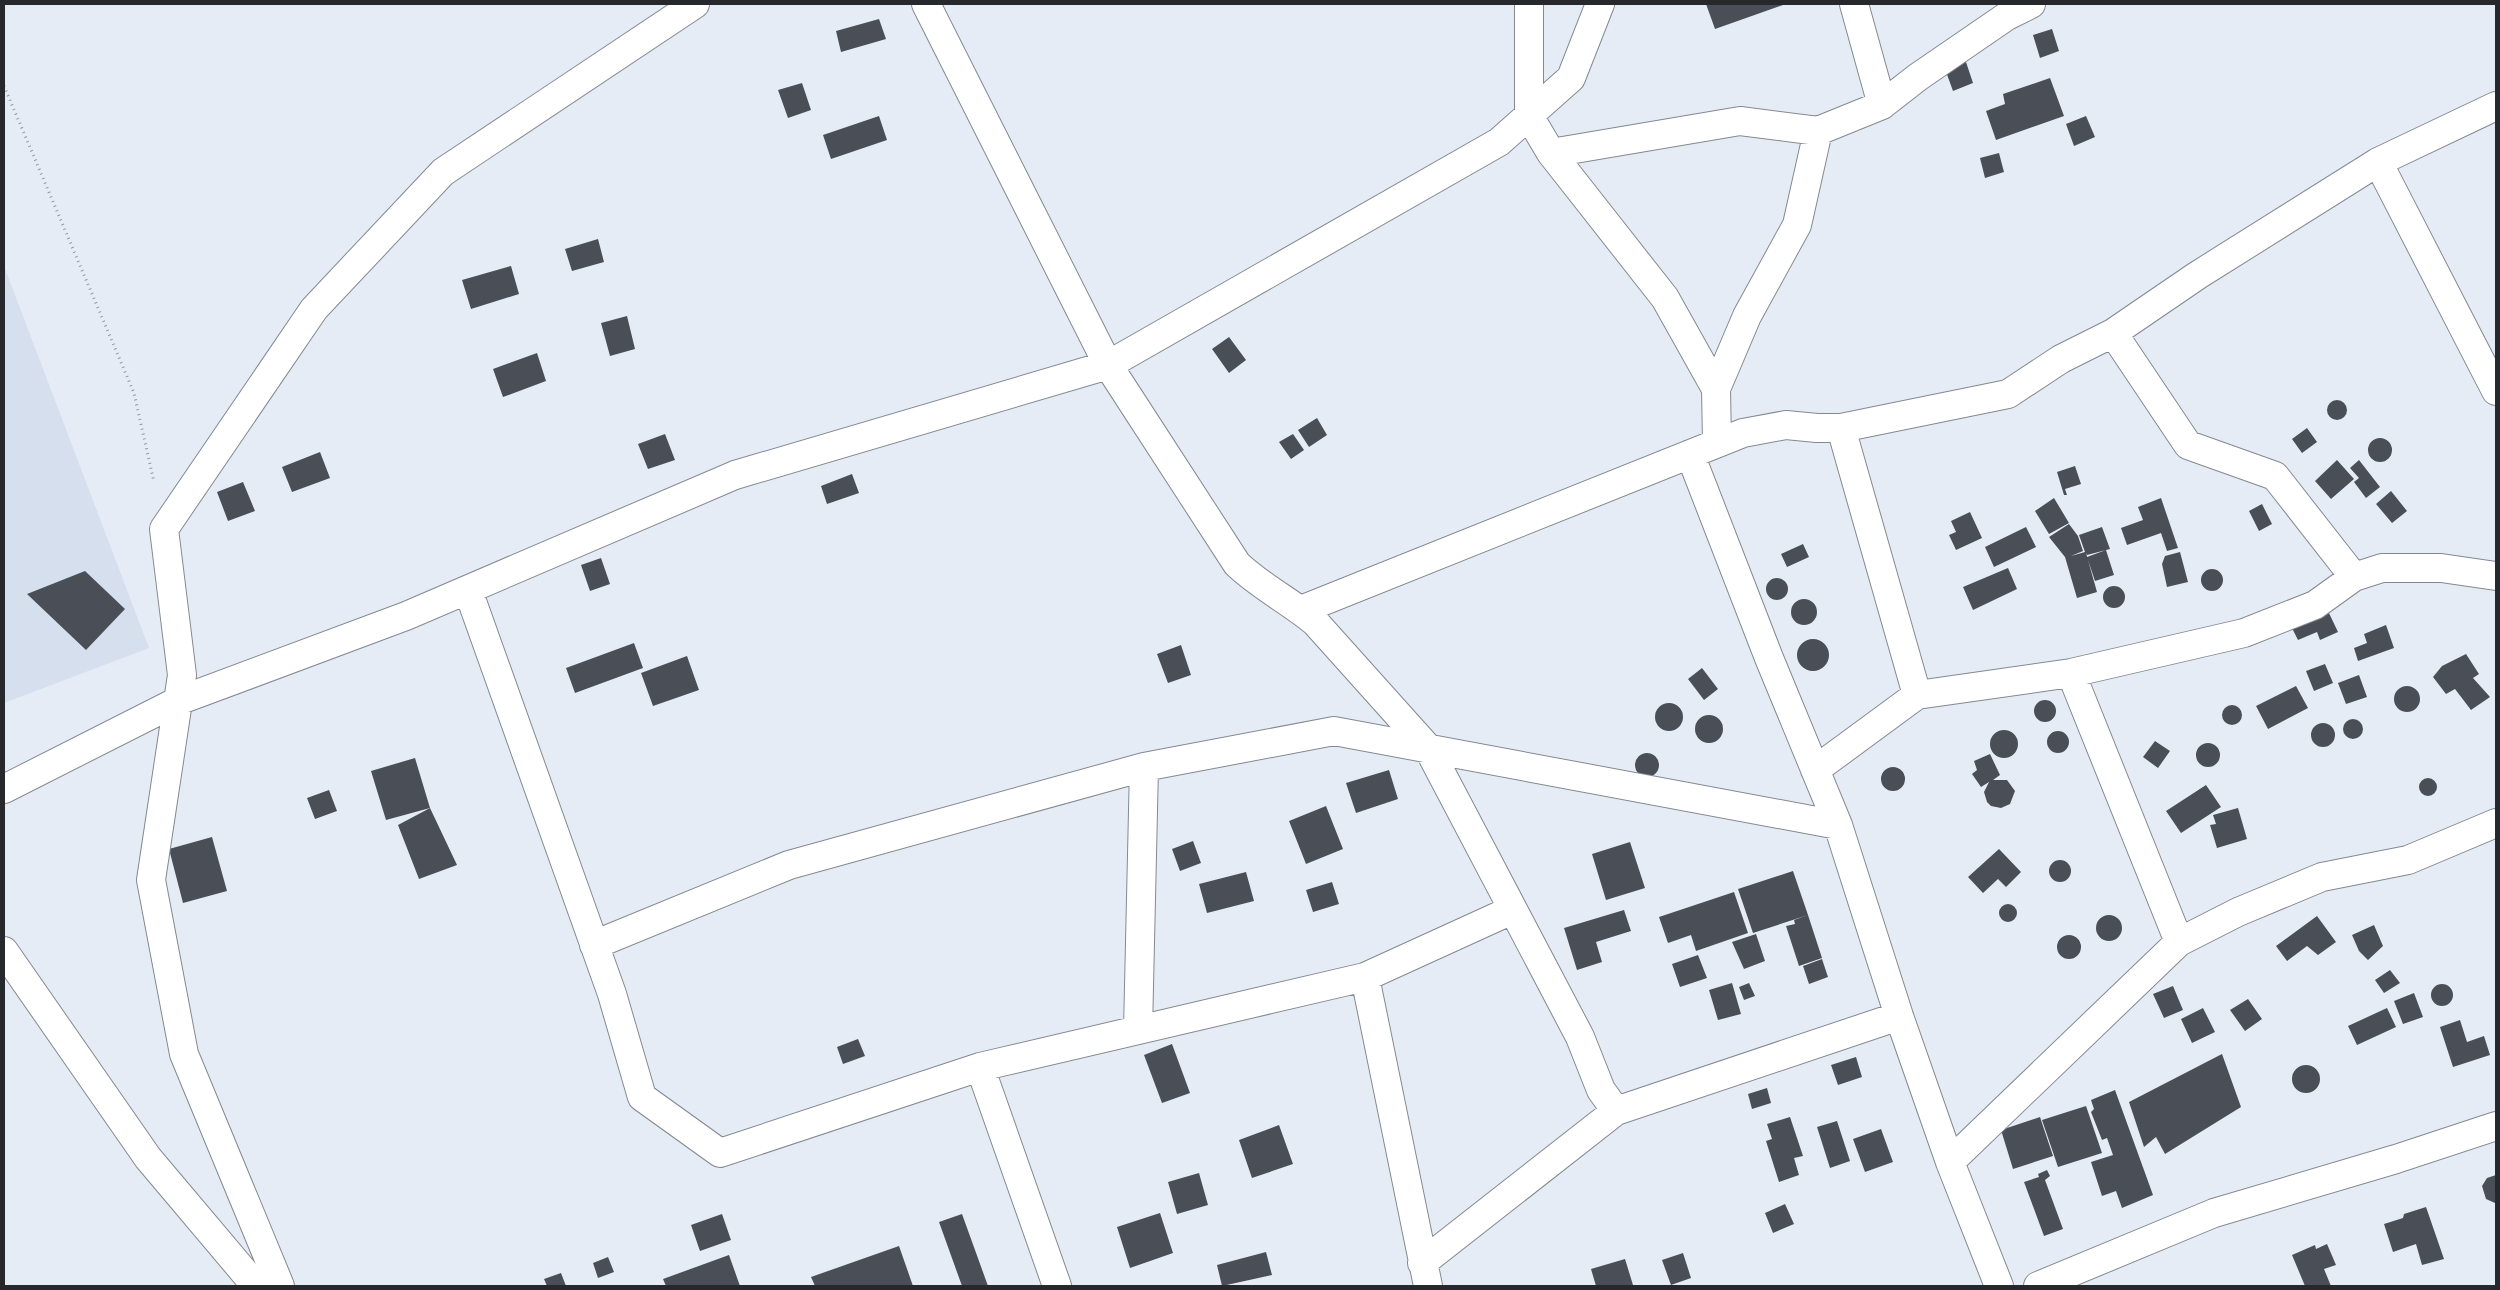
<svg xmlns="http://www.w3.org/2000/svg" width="2500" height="1290" font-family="'Roboto Condensed',sans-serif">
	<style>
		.built { fill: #d5dfee }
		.building { fill: #4a4f57 }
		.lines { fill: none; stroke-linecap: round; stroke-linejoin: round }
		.street-casing { stroke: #848991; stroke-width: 30 }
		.path { stroke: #93989e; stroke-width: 3; stroke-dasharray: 1 4; stroke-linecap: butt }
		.street { stroke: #fff; stroke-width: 28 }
	</style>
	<rect width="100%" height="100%" fill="#e6ecf5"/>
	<path class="built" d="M4,266l145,382 -145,55z"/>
	<path class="building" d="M1706,4h80l-71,25z
		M879,19l7,20 -45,13 -5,-21z
		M2052,29l7,22 -19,7 -7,-23z
		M1966,62l7,21 -20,8 -8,-22z
		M2050,78l14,38 -68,24 -10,-29 19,-7 -2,-10z
		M802,83l9,27 -23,8 -10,-28z
		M879,116l8,24 -56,19 -8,-24z
		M2086,116l9,21 -21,9 -8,-22z
		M1999,153l5,19 -19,6 -5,-20z
		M598,239l6,23 -32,9 -7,-22z
		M511,266l8,28 -48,15 -9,-29z
		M627,316l8,33 -25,7 -9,-33z
		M1229,337l17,23 -17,13 -17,-24z
		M537,353l9,28 -43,16 -10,-28z
		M2327 410a10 10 0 1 1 20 0a10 10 0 1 1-20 0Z
		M1317,418l10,17 -18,12 -11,-17z
		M2307,428l10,14 -15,11 -10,-14z
		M665,434l10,26 -27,9 -10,-25z
		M1293,434l11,16 -13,9 -12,-17z
		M2368 450a12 12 0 1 1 24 0a12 12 0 1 1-24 0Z
		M320,452l10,26 -38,14 -10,-25z
		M2337,460l17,19 -23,20 -16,-18z
		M2359,460l21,27 -14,11 -12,-16 5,-4 -9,-10z
		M2075,466l6,18 -16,5 2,6h-3l-7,-23z
		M852,474l7,19 -32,11 -6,-18z
		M243,482l12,29 -27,10 -11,-29z
		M2391,491l16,20 -15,12 -16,-19z
		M2054,498l15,25 -20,11 -14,-23z
		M2161,498l17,50 -11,3 -6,-18 -34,12 -6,-17 22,-8 -5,-13z
		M2262,504l10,20 -13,7 -10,-20z
		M1970,512l12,26 -26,12 -7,-15 7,-3 -5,-11z
		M2069,524l9,12 5,15 -12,5 14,-4 -6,-17 23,-8 8,22 -23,6 -1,-2 11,39 -20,6 -12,-41 -16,-20z
		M2026,527l10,20 -42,20 -9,-20z
		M1803,544l6,13 -22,10 -6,-13z
		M2106,550l8,25 -19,6 -8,-24z
		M2180,552l8,30 -21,5 -5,-23 3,-8z
		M601,558l9,26 -20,7 -9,-26z
		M2008,568l9,21 -44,21 -10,-23z
		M2201 580a11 11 0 1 1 22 0a11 11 0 1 1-22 0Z
		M85,571l40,38 -39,41 -59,-56z
		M1766 589a11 11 0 1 1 22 0a11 11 0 1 1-22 0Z
		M2103 597a11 11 0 1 1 22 0a11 11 0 1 1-22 0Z
		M1791 612a13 13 0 1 1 26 0a13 13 0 1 1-26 0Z
		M2328,611l10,21 -18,8 -3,-8 -19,8 -6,-12z
		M2386,625l8,23 -36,13 -4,-13 13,-5 -3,-9z
		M1797 655a16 16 0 1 1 32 0a16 16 0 1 1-32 0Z
		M634,643l9,25 -68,25 -9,-25z
		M1181,645l10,30 -23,8 -11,-29z
		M2466,654l13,20 -6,4 17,19 -19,13 -16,-21 -9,5 -13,-17 9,-11z
		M687,656l12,34 -46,16 -12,-33z
		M2325,664l8,19 -19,8 -8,-20z
		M1702,668l16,21 -14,11 -16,-21z
		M2359,675l8,22 -21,7 -8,-21z
		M2296,686l12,22 -40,21 -12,-23z
		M2394 699a13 13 0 1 1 26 0a13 13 0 1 1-26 0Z
		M2034 711a11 11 0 1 1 22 0a11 11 0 1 1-22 0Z
		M1655 717a14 14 0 1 1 28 0a14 14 0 1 1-28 0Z
		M2222 715a10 10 0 1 1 20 0a10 10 0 1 1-20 0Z
		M1695 729a14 14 0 1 1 28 0a14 14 0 1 1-28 0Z
		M2343 729a10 10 0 1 1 20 0a10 10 0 1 1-20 0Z
		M2311 735a12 12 0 1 1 24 0a12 12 0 1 1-24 0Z
		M1990 744a14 14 0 1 1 28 0a14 14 0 1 1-28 0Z
		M2047 742a11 11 0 1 1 22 0a11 11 0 1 1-22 0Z
		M2155,741l15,10 -12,17 -15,-11z
		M2196 755a12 12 0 1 1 24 0a12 12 0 1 1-24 0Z
		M1635 765a12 12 0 1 1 24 0a12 12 0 1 1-24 0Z
		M1990,754l10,21 -7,5h14l8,11 -5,13 -9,4 -10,-2 -4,-4 -3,-10 5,-10 -8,5 -9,-13 5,-4 -3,-9z
		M415,758l15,50 -44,12 -15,-49z
		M1881 779a12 12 0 1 1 24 0a12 12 0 1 1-24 0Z
		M1389,770l9,29 -42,14 -10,-30z
		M2419 787a9 9 0 1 1 18 0a9 9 0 1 1-18 0Z
		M2206,785l15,22 -40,26 -15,-22z
		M329,790l8,21 -22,8 -8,-21z
		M1326,806l17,43 -37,15 -17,-43z
		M430,808l27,57 -38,14 -21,-54z
		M2238,808l9,31 -30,9 -7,-23 6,-1 -3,-9z
		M212,837l15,54 -44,12 -14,-54z
		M1193,841l8,22 -21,8 -8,-22z
		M1630,842l15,46 -39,12 -14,-46z
		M1999,849l22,23 -15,15 -8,-8 -15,14 -15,-16z
		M2049 871a11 11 0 1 1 22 0a11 11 0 1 1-22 0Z
		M1793,871l15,44 -55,18 -15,-44z
		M1246,872l8,29 -47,12 -8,-29z
		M1332,882l7,22 -26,8 -7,-22z
		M1734,892l14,41 -52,18 -5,-16 -23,8 -9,-26z
		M1999 913a9 9 0 1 1 18 0a9 9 0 1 1-18 0Z
		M1624,910l7,21 -35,11 6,20 -25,8 -13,-42z
		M2096 928a13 13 0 1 1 26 0a13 13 0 1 1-26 0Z
		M1808,915l14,43 -23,8 -13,-40 9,-2 -1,-4z
		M2317,916l19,26 -18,13 -11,-9 -20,15 -11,-15z
		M2374,925l9,21 -15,14 -9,-9 -7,-16z
		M1756,934l9,27 -21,8 -12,-27z
		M2057 947a12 12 0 1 1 24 0a12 12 0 1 1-24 0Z
		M1698,955l9,23 -27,9 -8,-23z
		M1822,959l6,18 -19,7 -6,-18z
		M2390,970l10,13 -16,10 -9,-13z
		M1732,983l9,31 -23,6 -9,-30z
		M1749,983l6,13 -11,4 -5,-13z
		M2431 995a11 11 0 1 1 22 0a11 11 0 1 1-22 0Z
		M2173,986l10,24 -19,8 -11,-24z
		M2414,993l9,24 -20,7 -9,-23z
		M2248,999l14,20 -17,12 -15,-21z
		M2203,1008l12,24 -23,11 -11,-24z
		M2387,1008l9,19 -39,18 -9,-19z
		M2460,1020l7,22 17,-6 6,19 -37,12 -13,-40z
		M858,1039l7,17 -22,8 -6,-17z
		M1172,1044l18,49 -28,10 -18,-48z
		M2222,1054l19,53 -76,47 -9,-17 -12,10 -15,-45z
		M1856,1057l6,20 -24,8 -7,-20z
		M2292 1079a14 14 0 1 1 28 0a14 14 0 1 1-28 0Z
		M1767,1088l4,15 -19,6 -4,-15z
		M2115,1090l38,105 -31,13 -6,-17 -14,5 -11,-34 22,-7 -6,-17 -5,2 -11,-28 3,-3 -3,-9z
		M2086,1106l16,47 -44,14 -16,-47z
		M1790,1117l13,39 -9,2 5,17 -20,7 -13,-41 6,-2 -5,-15z
		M2040,1117l13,39 -40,13 -12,-39z
		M1837,1121l13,40 -20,7 -13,-41z
		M1279,1125l14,39 -41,14 -13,-38z
		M1881,1129l12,33 -28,10 -12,-33z
		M2047,1170l3,6 -5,4 18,49 -19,7 -20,-54 15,-5 -1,-3z
		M1199,1173l9,32 -31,9 -9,-32z
		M2496,1175v27l-1,1 -9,-4 -4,-13 5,-8z
		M1785,1204l9,20 -21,9 -8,-20z
		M2426,1207l18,52 -22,6 -6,-21 -23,8 -9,-28 19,-6 1,-4z
		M1160,1213l13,40 -43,15 -13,-41z
		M722,1214l9,26 -31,11 -9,-26z
		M962,1214l26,72h-26l-23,-64z
		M2327,1244l9,21 -12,4 7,17h-26l-13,-31 23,-10 1,4z
		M899,1246l14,40h-98l-4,-9z
		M1266,1252l6,23 -50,11 -5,-21z
		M1683,1253l8,25 -20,7 -9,-25z
		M729,1255l11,31h-74l-3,-7z
		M608,1257l6,15 -16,6 -5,-15z
		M1625,1259l8,26 -37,1 -5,-17z
		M561,1273l5,13h-19l-3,-7z"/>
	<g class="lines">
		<defs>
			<path id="street" d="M926,4l182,361 129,199c24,23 53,37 78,58l113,126 152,289 21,53 15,21
				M1529,4v112l22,37 114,145 51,91 1,54
				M1854,4l28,101
				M1551,153l189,-32 78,10 64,-26 36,-28 89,-61 24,-12
				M2378,162l118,229
				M2113,333l75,112 87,31 79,101
				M1716,389l31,-73 50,-91 21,-94
				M1841,428l76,267
				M1690,454l79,204 69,167 61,191 51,146 49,124
				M468,590l144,404 30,103 78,56 260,-86 385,-90 147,-67
				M1301,610l442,-177 43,-8 31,3h24l167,-34 53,-35 52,-26 85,-58 180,-113 118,-56
				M2071,673l108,269
				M1815,770l102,-75 154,-22 173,-40 71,-28 39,-28 28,-9h59l55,8
				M4,789l174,-88 228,-85 329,-141 373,-110 391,-223 72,-64 29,-74
				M594,945l195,-80 355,-98 190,-36 504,94
				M4,951l144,207 108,128
				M1365,977l63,309
				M1138,1030l6,-263
				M980,1067l77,219
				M1950,1162l229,-220 59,-30 84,-35 86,-17 88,-37
				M1422,1263l194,-152 283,-95
				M280,1286l-96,-232 -33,-174 31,-205 -18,-146 150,-220 129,-137 252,-168
				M2038,1286l176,-73 182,-54 100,-33"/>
		</defs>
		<use href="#street" class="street-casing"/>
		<path class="path" d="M4,86l130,307 20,89"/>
		<use href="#street" class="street"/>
	</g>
	<rect width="2500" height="1290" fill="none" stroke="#26282b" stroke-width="10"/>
</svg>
